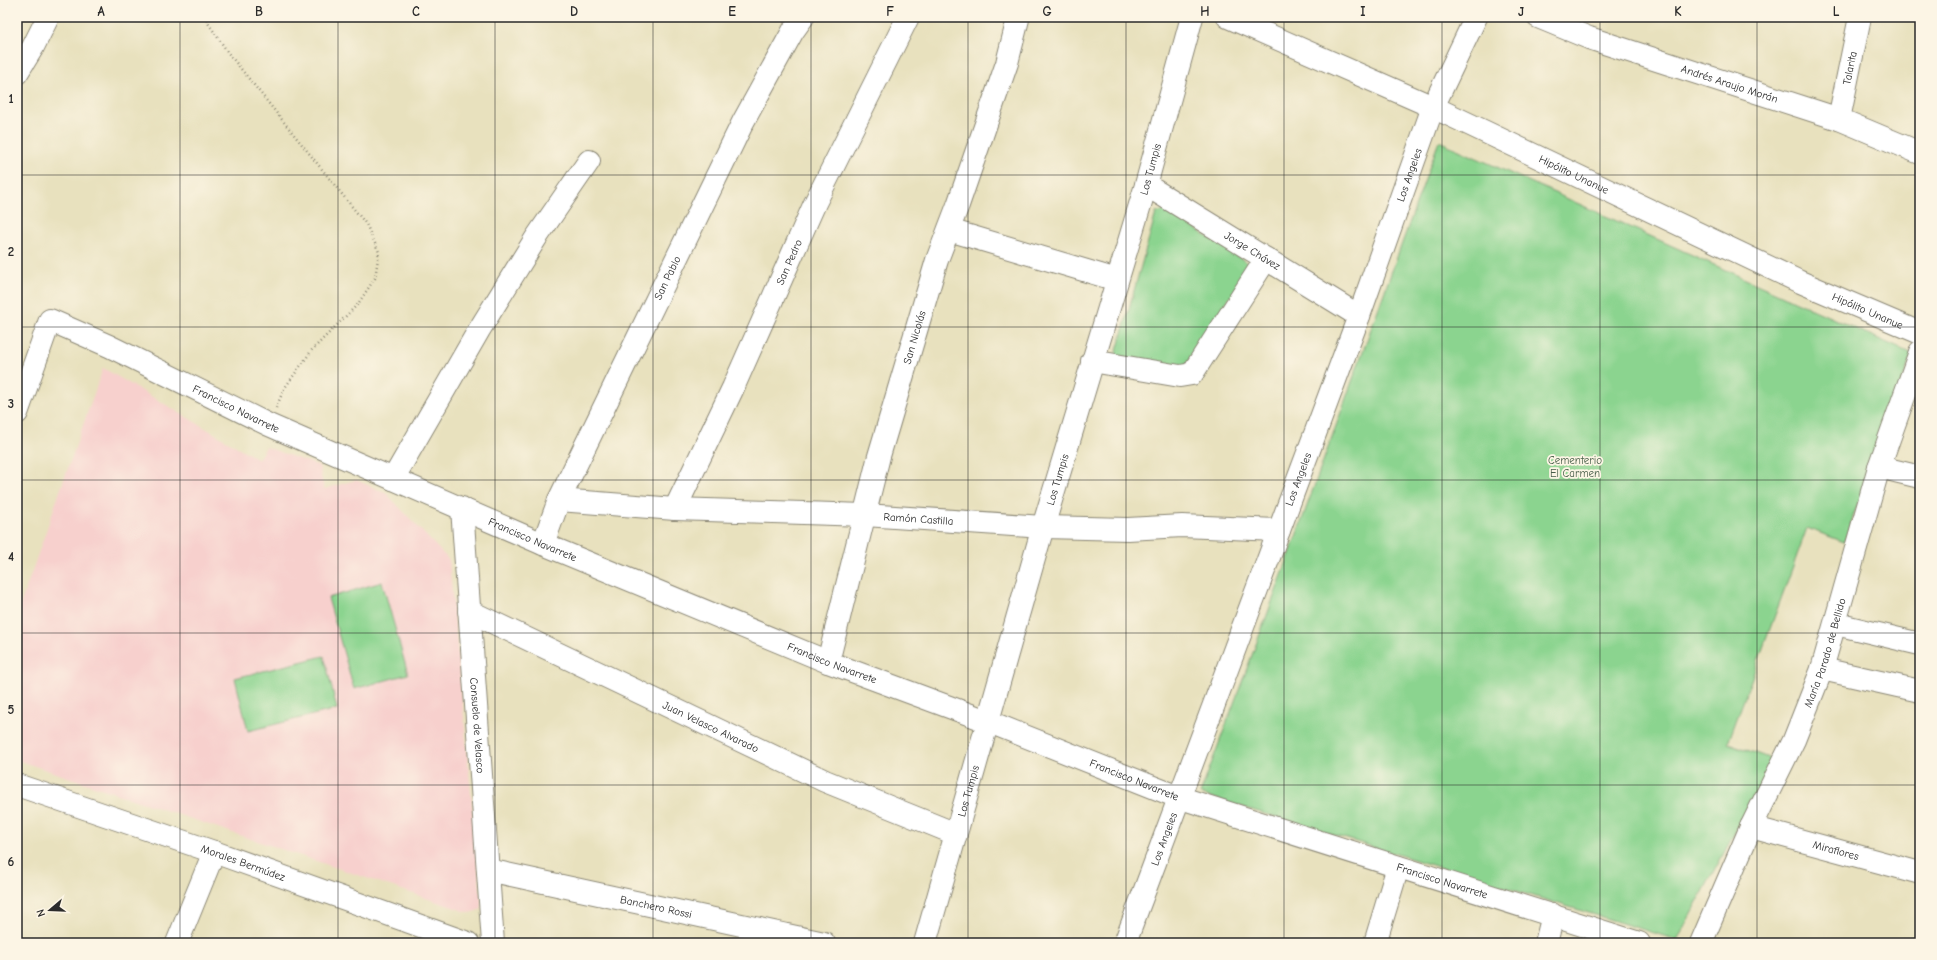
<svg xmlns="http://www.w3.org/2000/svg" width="1937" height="960" font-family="'Comic Neue',sans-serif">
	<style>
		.built { fill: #f7d0cd }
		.green { fill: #8bd48f; stroke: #5b805d }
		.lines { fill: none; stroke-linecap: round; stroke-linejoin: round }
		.minor-casing { stroke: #8a8674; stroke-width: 24 }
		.path { stroke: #8a8674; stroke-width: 2.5; stroke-dasharray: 1 3; stroke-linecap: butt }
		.minor { stroke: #fff; stroke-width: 22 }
		.grid { fill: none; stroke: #2b2b2b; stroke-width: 1; stroke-opacity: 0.55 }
		.labels { text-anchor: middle; stroke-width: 3.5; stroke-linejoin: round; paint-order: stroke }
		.street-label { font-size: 11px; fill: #2b2b2b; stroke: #fcf5e5 }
		.park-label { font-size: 11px; fill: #485e49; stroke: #fcf5e5 }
		.neatline { fill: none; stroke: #2b2b2b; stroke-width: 1.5 }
		.grid-label { font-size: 13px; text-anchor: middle; font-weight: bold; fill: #2b2b2b }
	</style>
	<rect width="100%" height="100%" fill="#fcf5e5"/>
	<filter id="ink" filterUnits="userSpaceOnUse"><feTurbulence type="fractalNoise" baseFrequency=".025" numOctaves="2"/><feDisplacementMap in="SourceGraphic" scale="8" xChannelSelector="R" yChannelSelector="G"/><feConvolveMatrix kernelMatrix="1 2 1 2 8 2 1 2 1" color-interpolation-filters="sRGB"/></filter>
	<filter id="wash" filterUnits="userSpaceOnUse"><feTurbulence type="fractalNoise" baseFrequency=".012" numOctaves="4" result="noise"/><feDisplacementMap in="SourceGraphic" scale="16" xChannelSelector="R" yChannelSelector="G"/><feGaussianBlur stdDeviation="0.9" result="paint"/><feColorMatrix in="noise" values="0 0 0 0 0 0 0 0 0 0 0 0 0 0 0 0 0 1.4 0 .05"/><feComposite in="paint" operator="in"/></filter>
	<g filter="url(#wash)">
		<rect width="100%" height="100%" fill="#e8e1be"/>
		<path class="built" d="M103,368l155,91 8,-12 53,19 5,23 32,-9 30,13 63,67 33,349 -12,4 -453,-153v-146z"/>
		<path class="green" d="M1439,141l473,213 -68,188 -37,-14 -79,215 46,17 -97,180 -477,-146 82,-219z
			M1166,210l82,53 1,5 -65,100 -69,-10 41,-145z
			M382,582l26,92 -54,15 -26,-91z
			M324,656l13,53 -89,22 -13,-53z"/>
	</g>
	<g filter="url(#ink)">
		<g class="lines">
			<defs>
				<g id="minor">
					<path id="s1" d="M1228,17l205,90 365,174 122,52"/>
					<path id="s2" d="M1538,17l51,21 250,81 81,34"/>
					<path d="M17,73l16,-26 15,-30"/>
					<path id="s3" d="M1839,119l21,-102"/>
					<path id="s4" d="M1146,185l213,131"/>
					<path d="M949,230l168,50"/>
					<path d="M1092,361l88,15 12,-2 74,-115"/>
					<path id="s5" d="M17,413l33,-93 59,26 160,79 274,119 285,118 159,59 191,76 461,146"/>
					<path d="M1879,467l41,10"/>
					<path d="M393,479l86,-149 57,-92 53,-77"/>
					<path id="s6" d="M559,500l116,9 190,6 178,12 85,2 54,-3 97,4"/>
					<path id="s7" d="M462,508l31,435"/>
					<path id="s8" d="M675,509l58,-121 82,-185 93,-186"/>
					<path id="s9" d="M543,544l16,-44 15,-31 169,-347 50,-91 10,-14"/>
					<path id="s10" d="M469,611l356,170 131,53"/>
					<path d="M1836,624l84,20"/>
					<path id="s11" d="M828,662l51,-206 58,-196 21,-55 49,-142 11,-44"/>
					<path d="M1822,669l98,22"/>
					<path id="s12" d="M17,785l197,67 254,91"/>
					<path id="s13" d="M1751,827l169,46"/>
					<path id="s14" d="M488,870l336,73"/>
					<path d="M177,943l37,-91"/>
					<path id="s15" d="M925,943l118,-416 103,-342 46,-168"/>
					<path id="s16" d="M1125,943l234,-627 74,-209 43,-90"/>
					<path d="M1375,943l23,-76"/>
					<path d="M1546,943l7,-28"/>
					<path id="s17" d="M1701,943l50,-116 43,-87 28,-71 57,-202 41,-115"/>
				</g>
			</defs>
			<use href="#minor" class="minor-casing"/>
			<path class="path" d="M204,17l25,37 137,170 13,28 -4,26 -17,26 -46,46 -28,39 -8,19"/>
			<use href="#minor" class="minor"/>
		</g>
	</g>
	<path class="grid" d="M180,17v926M338,17v926M495,17v926M653,17v926M811,17v926M968,17v926M1126,17v926M1284,17v926M1442,17v926M1600,17v926M1757,17v926M17,175h1903M17,327h1903M17,480h1903M17,633h1903M17,785h1903"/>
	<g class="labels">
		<g class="street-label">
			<text dy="4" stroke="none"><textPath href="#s3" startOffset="52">Talarita</textPath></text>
			<text dy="4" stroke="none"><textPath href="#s2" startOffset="203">Andrés Araujo Morán</textPath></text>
			<text dy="4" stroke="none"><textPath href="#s15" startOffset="806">Los Tumpis</textPath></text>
			<text dy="4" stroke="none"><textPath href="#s16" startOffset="819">Los Angeles</textPath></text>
			<text dy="4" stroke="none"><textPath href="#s1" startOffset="380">Hipólito Unanue</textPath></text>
			<text dy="4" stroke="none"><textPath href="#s4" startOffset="125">Jorge Chávez</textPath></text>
			<text dy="4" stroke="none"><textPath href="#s8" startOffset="272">San Pedro</textPath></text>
			<text dy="4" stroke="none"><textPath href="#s9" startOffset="294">San Pablo</textPath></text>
			<text dy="4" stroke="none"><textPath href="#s1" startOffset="704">Hipólito Unanue</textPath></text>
			<text dy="4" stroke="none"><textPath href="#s11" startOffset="336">San Nicolás</textPath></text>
			<text dy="4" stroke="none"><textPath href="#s5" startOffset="305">Francisco Navarrete</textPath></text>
			<text dy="4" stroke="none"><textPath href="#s16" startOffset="495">Los Angeles</textPath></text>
			<text dy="4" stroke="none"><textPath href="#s15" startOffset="482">Los Tumpis</textPath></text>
			<text dy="4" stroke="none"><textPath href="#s6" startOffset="360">Ramón Castilla</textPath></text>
			<text dy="4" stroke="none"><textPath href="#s5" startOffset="629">Francisco Navarrete</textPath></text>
			<text dy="4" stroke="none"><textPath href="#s17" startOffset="316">María Parado de Bellido</textPath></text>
			<text dy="4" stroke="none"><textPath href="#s5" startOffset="953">Francisco Navarrete</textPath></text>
			<text dy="4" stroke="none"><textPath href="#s7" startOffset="218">Consuelo de Velasco</textPath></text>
			<text dy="4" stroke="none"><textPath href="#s10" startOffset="268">Juan Velasco Alvarado</textPath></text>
			<text dy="4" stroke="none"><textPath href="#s5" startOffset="1277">Francisco Navarrete</textPath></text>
			<text dy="4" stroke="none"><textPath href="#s15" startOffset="158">Los Tumpis</textPath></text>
			<text dy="4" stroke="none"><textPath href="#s16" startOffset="111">Los Angeles</textPath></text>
			<text dy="4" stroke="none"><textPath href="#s13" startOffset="88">Miraflores</textPath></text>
			<text dy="4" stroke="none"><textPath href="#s12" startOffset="239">Morales Bermúdez</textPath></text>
			<text dy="4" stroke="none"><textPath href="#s5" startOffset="1601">Francisco Navarrete</textPath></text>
			<text dy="4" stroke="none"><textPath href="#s14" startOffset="172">Banchero Rossi</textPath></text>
		</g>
		<g class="park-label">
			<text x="1575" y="464">Cementerio<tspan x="1575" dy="13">El Carmen</tspan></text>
		</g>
	</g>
	<rect width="1937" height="960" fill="none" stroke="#fcf5e5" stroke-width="44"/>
	<g transform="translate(50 910) rotate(251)" stroke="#fcf5e5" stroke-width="3" paint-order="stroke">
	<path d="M0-3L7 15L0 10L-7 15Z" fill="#2b2b2b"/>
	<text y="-6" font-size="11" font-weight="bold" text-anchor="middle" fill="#2b2b2b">N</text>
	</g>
	<rect x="22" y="22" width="1893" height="916" class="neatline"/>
	<g class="grid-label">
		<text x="101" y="16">A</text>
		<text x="259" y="16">B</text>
		<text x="416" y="16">C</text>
		<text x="574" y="16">D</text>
		<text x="732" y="16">E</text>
		<text x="890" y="16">F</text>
		<text x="1047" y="16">G</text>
		<text x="1205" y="16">H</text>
		<text x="1363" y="16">I</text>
		<text x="1521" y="16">J</text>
		<text x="1678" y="16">K</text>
		<text x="1836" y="16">L</text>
		<text x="11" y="103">1</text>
		<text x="11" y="256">2</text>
		<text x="11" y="408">3</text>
		<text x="11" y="561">4</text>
		<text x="11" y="714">5</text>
		<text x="11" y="866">6</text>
	</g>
</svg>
